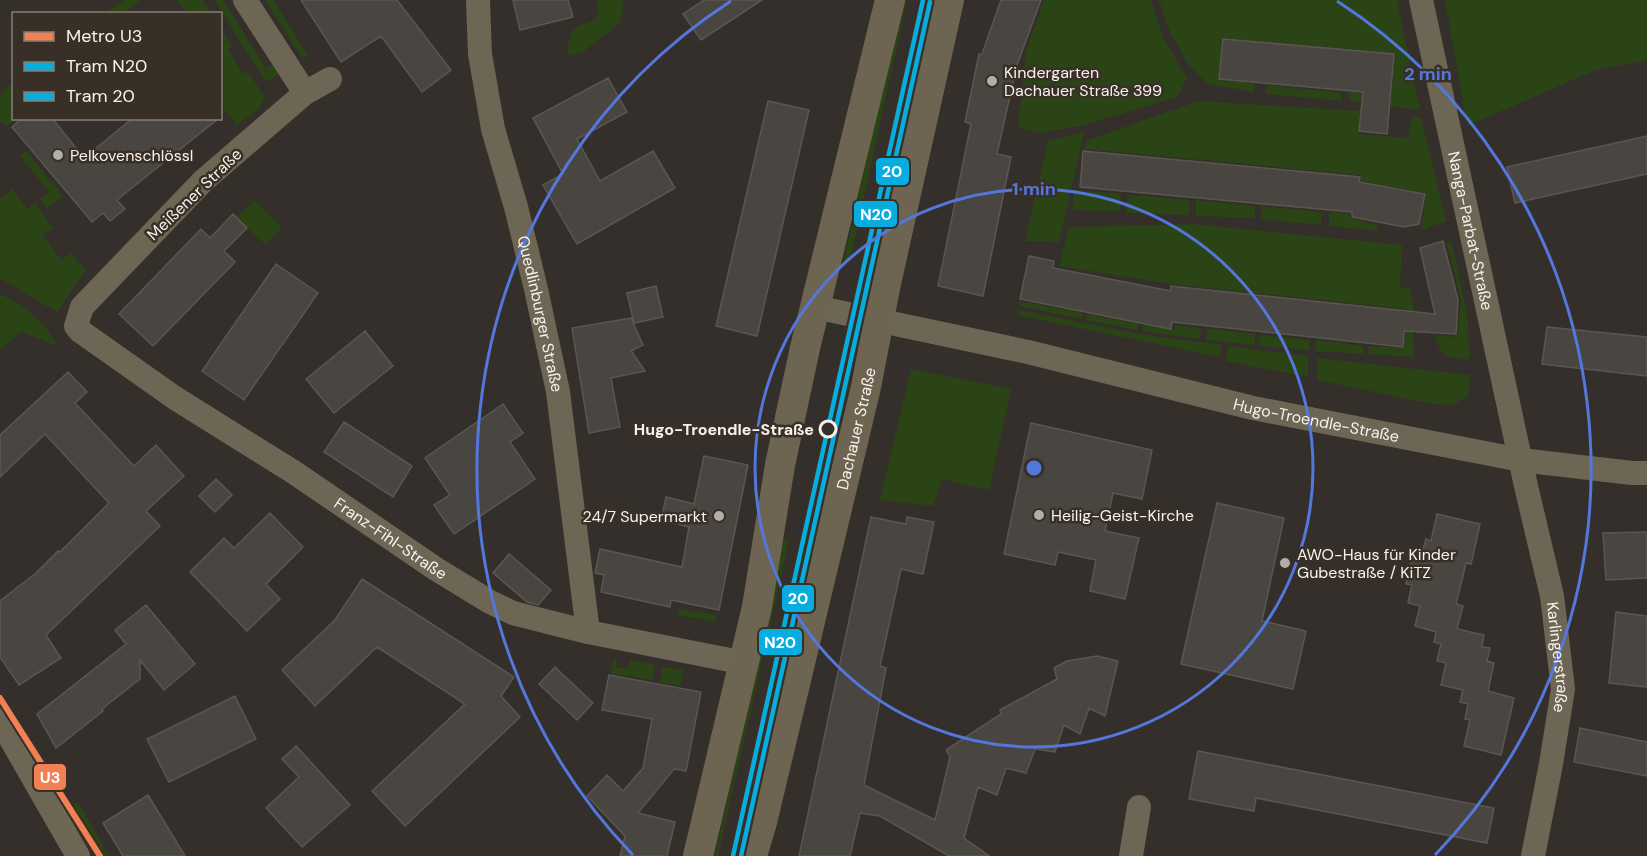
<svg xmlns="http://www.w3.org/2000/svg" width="1647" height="856" font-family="'DM Sans',sans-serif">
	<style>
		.green { fill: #2b4416 }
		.building { fill: #494541; stroke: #5a5752; stroke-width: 1.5 }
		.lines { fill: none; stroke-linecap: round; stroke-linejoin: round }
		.minor { stroke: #6d6655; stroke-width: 24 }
		.major { stroke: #6d6552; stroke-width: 30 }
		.tram-1-casing { stroke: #383026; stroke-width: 9 }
		.tram-2-casing { stroke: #383026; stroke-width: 9 }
		.tram-1 { stroke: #06adde; stroke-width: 4.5 }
		.tram-2 { stroke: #06adde; stroke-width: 4.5 }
		.metro-1-casing { stroke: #383026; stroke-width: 10 }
		.metro-1 { stroke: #f18055; stroke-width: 6 }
		.ring { fill: none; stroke: #5477dd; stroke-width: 3 }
		.poi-dot { fill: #b3aea8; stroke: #383026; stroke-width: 2 }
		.stop-dot { fill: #383026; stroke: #f8f2ec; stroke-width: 3 }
		.labels { text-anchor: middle; stroke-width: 5; stroke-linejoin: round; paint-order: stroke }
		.poi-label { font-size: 16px; fill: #f8f2ec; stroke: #383026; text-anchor: start }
		.street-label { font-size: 16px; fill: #f8f2ec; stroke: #383026 }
		.stop-label { font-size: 16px; font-weight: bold; fill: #f8f2ec; stroke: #383026; text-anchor: end }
		.centre { fill: #5477dd; stroke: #383026; stroke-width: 3 }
		.ring-label { font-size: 18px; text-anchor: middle; font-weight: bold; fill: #5477dd; stroke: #383026; stroke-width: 5; stroke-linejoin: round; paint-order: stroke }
		.line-badge { stroke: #383026; stroke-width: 2 }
		.badge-label { font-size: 16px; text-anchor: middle; font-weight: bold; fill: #fff }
	</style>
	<rect width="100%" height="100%" fill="#342f2a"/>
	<path class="green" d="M124,0h17l-17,13h-19z
		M177,0h26l8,13h-23z
		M214,0h9l43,68 6,-4 7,10 -13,8z
		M265,0h8l35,55 -6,3z
		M597,0h27l-4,23 -36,28 -17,5c3,-25 2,-28 27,-35l5,-11z
		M902,0h5l-57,261 -6,-1z
		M926,0h4l-11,48 -9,66 -33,155 -10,-3 19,-80z
		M1044,0h107l13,39 23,39 -10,19 -96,29 -40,7 -23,-5 8,-77z
		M1159,0h238l23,110 -71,-9v-9l42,4 4,-43 -173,-15 -3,42 36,3 -1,9 -46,-8 -20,-20 -18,-32z
		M1445,0h202v60l-51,10 -129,56z
		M220,28l12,18 -4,3 15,25 5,-2 17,25 -5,11 -23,17 -16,-19z
		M13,82l1,36 2,1 -9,7 -4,-4 -3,2v-29z
		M1267,85l74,8v8l-75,-7z
		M1198,101l162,10 -2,23 51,4 2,-21 10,1 25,103 -25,9 5,-37 -65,-12v-6l-276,-26 1,-8z
		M1084,132l-25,110 -34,-1 23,-100z
		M26,151l37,45 -16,12 -7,-9 9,-7 -29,-36z
		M12,189l15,20 8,-6 18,25 -10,7 18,25 10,-7 15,17 -29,42 -57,-34v-79z
		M1074,190l47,4 -1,17 -48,-1z
		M1128,195l61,5v15l-63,-2z
		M254,200l28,27 -16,18 -29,-27z
		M1196,200l59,6v12l-59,-2z
		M1262,206l59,6v13l-60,-6z
		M1329,212l21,2v4l28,7 -1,6 -48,-5z
		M1193,224l209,21 -2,42 10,2 3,16 1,52 -46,-3 1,-8 35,2 3,-39 -236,-25 -112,-18 10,-39z
		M1446,241l6,2 16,76 1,40c-23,-1 -28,-2 -34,-24l22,2 4,-37z
		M0,294c26,13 45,27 58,53l-37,-16 -21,20z
		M1020,301l63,12 -1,6 -63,-13z
		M1018,310l121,24 83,11 -2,12 -203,-42z
		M1087,314l52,10 -2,6 -51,-10z
		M1143,325l31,5 1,-5 26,3 -1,11 -58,-8z
		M1207,329l48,5v11l-49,-5z
		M1260,335l49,5v10l-50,-4z
		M1316,340l47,6v8l-47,-3z
		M1228,346l80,10v21l-82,-16z
		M1317,358l153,17 -2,22 -17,8 -19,-1 -115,-24z
		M911,369l100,20 -22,101 -47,-11 -9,27 -53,-6z
		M781,539l8,2 -71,315h-3l50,-221z
		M806,546l9,3 -16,52 -41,194 -20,61z
		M678,609l39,6 -1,7 -39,-7z
		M614,659l3,1 -1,7 12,2 2,-9 25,5 -3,15 -41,-7z
		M662,667l21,3 -3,16 -20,-4z
		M78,802l31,54h-15l-27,-48z"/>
	<path class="building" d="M301,0h96l54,70 -29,22 -41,-56 -40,26z
		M513,0h55l5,17 -53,13z
		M704,0h58l-61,40 -18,-26z
		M1001,0h40l-24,65 -20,89 14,3 -28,139 -45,-10 33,-162 -6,-2 14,-68h3z
		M1223,39l171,15 -7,80 -28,-3 4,-39 -144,-13z
		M608,78l19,34 -50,27 23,42 53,-30 22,37 -98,56 -34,-59 20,-11 -30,-56z
		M768,101l41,9 -52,226 -41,-10z
		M22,118h30l32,40 49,-40h86l-102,82 8,9 -15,12 -7,-8 -11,9 -80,-95z
		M1647,136v38l-132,29 -8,-36z
		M1083,151l277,26 -1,5 66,12 -6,30 -15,3 -52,-10v-5l-272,-25z
		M233,214l14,14 -23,23 11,11 -82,84 -34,-32 82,-85 9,9z
		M1443,241l15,59 -2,34 -52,-3 -1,16 -231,-25 -1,7 -151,-30 9,-43 25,5 -1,7 118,23v-5l264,28 -15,-66z
		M276,264l42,29 -74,107 -42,-29z
		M656,286l7,31 -29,6 -7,-30z
		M631,318l12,27 -12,6 14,20 -34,7 9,49 -31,6 -17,-105z
		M1547,327l100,10v39l-105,-12z
		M365,331l28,35 -59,47 -28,-34z
		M68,372l19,20 -12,11 59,63 22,-21 28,31 -38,35 14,15 -114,109 15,23 -42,27 -19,-28v-56l36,-28 22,-22 2,1 49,-49 -64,-69 -45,43v-42z
		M503,404l20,29 -13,9 25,37 -81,55 -20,-29 16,-10 -25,-37z
		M344,422l68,44 -19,31 -69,-45z
		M1031,423l121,27 -10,49 -29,-6 -8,38 34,7 -14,61 -35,-8 6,-31 -38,-8 -3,13 -51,-11z
		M704,456l44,9 -29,145 -48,-10 -1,7 -69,-15 3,-17 -9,-2 5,-24 82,18 7,-40 -28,-7 5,-23 28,7z
		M216,479l16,16 -17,17 -16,-16z
		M1217,503l67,15 -22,103 44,10 -13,58 -112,-25z
		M270,513l33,34 -37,37 14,15 -33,32 -57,-59 34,-34 10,10z
		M1437,514l43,10 -9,40 -5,-1 -10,41 7,2 -6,23 27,6 -2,12 8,1 -3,13 7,2 -6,28 26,7 -13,57 -37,-9 6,-26 -5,-1 3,-15 -8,-2 3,-12 -22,-5 5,-22 -9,-2 4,-17 -7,-2 2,-10 -21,-6 5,-20 -12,-3 4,-18 -6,-1 7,-30 8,2 5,-17 5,2z
		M871,517l35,7 1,-7 27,5 -11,52 -22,-5 -21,97 6,2 -22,117 71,35 15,-63 -4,-7 55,-36 -1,-4 57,-31 -3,-11 13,-7 30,-5 21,5 -13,55 -16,-8 -9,26 -16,-9 -9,27 -20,-3 -9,24 -20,-5 -9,27 -19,-8 -14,51 25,18h-40l-69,-40 -20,-3 -10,43h-51z
		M1647,532v46l-41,2 -3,-47z
		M509,554l42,36 -13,15 -11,-3 -34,-29z
		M362,579l152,98 -13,19 19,21 -115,109 -33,-35 93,-87 -88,-57 -62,59 -33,-36 53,-50z
		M146,605l49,59 -31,26 -24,-30v19l-38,30 1,2 -47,37 -19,-34 89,-70 -11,-14z
		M1616,612l31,4v71l-38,-4z
		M555,667l38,36 -16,17 -38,-36z
		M609,675l92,17 -15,79 -12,-2 -36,44 37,9 -8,34h-47l5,-20 -38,-40 20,-21 16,16 20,-23 9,-49 -50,-9z
		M235,696l21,43 -87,43 -22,-43z
		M1580,728l67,14v34l-73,-14z
		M296,746l54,59 -48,42 -36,-39 33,-31 -17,-18z
		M1198,751l296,57 -7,35 -231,-45 -2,13 -65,-12z
		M148,795l37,61h-62l-20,-33z"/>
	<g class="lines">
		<g class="minor">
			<path d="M245,0l60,93"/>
			<path id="s1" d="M478,0l2,54 13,75 23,78 20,82 22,103 30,240"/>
			<path id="s2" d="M1421,0l105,486 26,110 11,93 -12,75 -18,92"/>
			<path id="s3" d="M330,79l-25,14 -102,88 -121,126 -6,19 4,5 95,67 117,73 144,98 54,33 23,11 75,19 157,31"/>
			<path id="s4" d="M815,307l213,45 225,56 268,52 111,13h15"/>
			<path d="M0,720l78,136"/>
			<path d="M1131,856l8,-49"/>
		</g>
		<g class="major">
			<path d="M698,856l59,-249 23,-142 25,-117 85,-348"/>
			<path id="s5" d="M752,856l10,-34 104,-435 19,-99 64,-288"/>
		</g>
		<defs>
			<path id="tram-1" d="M733,856l190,-856"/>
			<path id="tram-2" d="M741,856l189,-854"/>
		</defs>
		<use href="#tram-1" class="tram-1-casing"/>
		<use href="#tram-2" class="tram-2-casing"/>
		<use href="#tram-1" class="tram-1"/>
		<use href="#tram-2" class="tram-2"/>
		<defs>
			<path id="metro-1" d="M0,698l100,158"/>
		</defs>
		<use href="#metro-1" class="metro-1-casing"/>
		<use href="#metro-1" class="metro-1"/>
	</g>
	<g class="ring">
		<circle cx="1034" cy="468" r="279"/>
		<path d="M633 855A557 557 0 0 1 731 1M1337 1A557 557 0 0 1 1435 855"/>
	</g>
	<g class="poi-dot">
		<circle cx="992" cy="81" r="6"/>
		<circle cx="58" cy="155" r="6"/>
		<circle cx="1039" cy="515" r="6"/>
		<circle cx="719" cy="516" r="6"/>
		<circle cx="1285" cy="563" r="6"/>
	</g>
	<circle class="stop-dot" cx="828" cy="429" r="8"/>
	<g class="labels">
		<g class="poi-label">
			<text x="1004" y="78">Kindergarten<tspan x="1004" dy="18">Dachauer Straße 399</tspan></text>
			<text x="70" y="161">Pelkovenschlössl</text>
			<text x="1051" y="521">Heilig-Geist-Kirche</text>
			<text x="707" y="522" text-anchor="end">24/7 Supermarkt</text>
			<text x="1297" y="560">AWO-Haus für Kinder<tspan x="1297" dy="18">Gubestraße / KiTZ</tspan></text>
		</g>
		<g class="street-label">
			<text transform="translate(194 194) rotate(-44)" y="6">Meißener Straße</text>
			<text dy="6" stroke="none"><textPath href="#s2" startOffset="236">Nanga-Parbat-Straße</textPath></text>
			<text dy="6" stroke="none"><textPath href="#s1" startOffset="321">Quedlinburger Straße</textPath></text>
			<text dy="6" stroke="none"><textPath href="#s4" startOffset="514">Hugo-Troendle-Straße</textPath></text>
			<text dy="6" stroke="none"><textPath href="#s5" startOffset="440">Dachauer Straße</textPath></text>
			<text dy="6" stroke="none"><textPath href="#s3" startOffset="738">Franz-Fihl-Straße</textPath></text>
			<text dy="6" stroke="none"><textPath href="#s2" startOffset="672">Karlingerstraße</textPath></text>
		</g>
		<g class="stop-label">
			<text x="814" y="435">Hugo-Troendle-Straße</text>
		</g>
	</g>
	<circle cx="1034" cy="468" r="9" class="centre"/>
	<g class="ring-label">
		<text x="1428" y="80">2 min</text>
		<text x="1034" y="195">1 min</text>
	</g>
	<g class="line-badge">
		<rect x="875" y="157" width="35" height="29" rx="6" fill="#06adde"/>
		<rect x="853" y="200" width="45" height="28" rx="6" fill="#06adde"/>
		<rect x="781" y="584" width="34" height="29" rx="6" fill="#06adde"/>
		<rect x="758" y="628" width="45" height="28" rx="6" fill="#06adde"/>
		<rect x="33" y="763" width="34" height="28" rx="6" fill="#f18055"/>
	</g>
	<g class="badge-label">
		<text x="892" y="177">20</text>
		<text x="876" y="220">N20</text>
		<text x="798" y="604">20</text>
		<text x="780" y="648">N20</text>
		<text x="50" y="783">U3</text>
	</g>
	<rect x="12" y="12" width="210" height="108" fill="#383026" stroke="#857e75" stroke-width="1.5"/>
	<rect x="24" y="32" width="30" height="9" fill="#f18055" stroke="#857e75" stroke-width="1.5"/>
	<text x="66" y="42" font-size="18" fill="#f8f2ec">Metro U3</text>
	<rect x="24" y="62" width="30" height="9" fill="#06adde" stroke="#857e75" stroke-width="1.5"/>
	<text x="66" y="72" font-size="18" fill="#f8f2ec">Tram N20</text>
	<rect x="24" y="92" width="30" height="9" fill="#06adde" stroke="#857e75" stroke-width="1.5"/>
	<text x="66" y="102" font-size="18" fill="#f8f2ec">Tram 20</text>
</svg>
